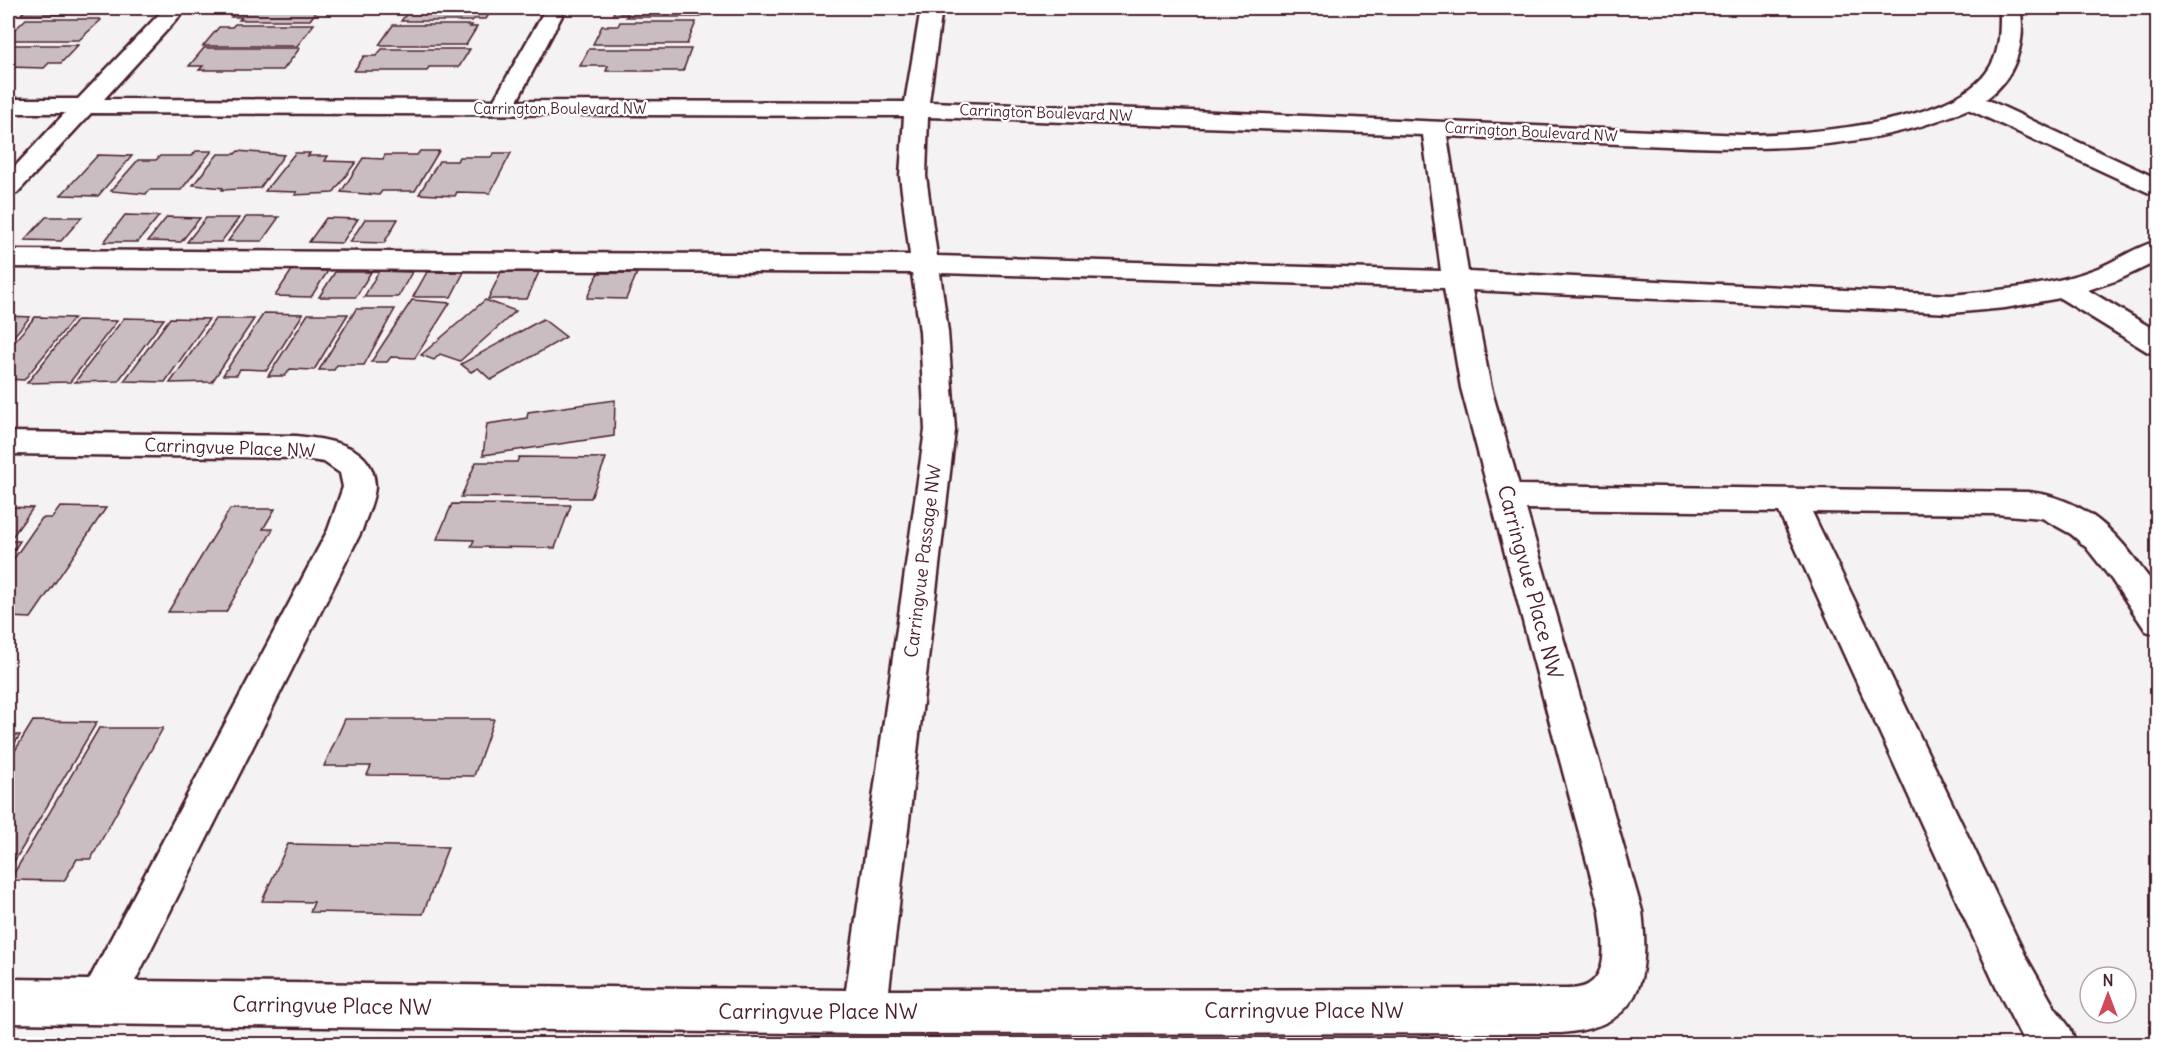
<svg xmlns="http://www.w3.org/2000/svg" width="2165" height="1052" font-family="Delius,sans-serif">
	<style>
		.building { fill: #cabdc1; stroke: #4a1f2b; stroke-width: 1.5 }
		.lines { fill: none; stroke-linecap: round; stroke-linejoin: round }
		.minor-casing { stroke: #4a1f2b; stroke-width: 5 }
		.minor { fill: #fff; fill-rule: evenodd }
		.labels { text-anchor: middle; stroke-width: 4.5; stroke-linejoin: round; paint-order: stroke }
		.far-street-label { font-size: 15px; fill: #4a1f2b; stroke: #fff }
		.street-label { font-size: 18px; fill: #4a1f2b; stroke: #fff }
		.near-street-label { font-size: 21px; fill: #4a1f2b; stroke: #fff }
	</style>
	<rect width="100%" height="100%" fill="#f4f2f2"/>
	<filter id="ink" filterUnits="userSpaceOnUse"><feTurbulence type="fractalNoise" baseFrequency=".0167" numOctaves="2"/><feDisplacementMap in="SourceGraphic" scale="12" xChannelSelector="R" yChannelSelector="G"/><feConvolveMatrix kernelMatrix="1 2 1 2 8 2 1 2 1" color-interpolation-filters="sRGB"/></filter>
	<g filter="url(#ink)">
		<path class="building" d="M28,8h87l-6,6h-88z
			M239,8h80l-9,12h-71l3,-3h-11z
			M411,8h82l-7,11h-12l-2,2h-71z
			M615,8h89l-3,9h-75l2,-3h-15z
			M26,19h74l1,1 -22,20h-71v-4z
			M620,22h76l-9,22h-94l9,-18h16z
			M235,24h79l-17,22h-94l16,-19h13z
			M393,25h79l-2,2h7l-11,18h-87z
			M8,45h70l-17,18h-12l-5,5 -36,-1z
			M204,48h96l-17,22h-84l4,-4h-14z
			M382,49h88l-11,18h-30l-2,4h-73l10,-15h12z
			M589,49h102l-8,22h-77l2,-5h-28z
			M196,151h16l-31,39h-32l-3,4 -35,-3 27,-31h18l4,-4h32z
			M238,151l46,4 -24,33 -38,2 1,-2 -30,-3 25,-31h17z
			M420,151h19l-24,40h-33l-3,4 -38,-3 22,-34 20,1 2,-4h32z
			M295,153h15l-2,3h20l-3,5 31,1 -23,31 -38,2 2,-3 -32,-1z
			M494,153h17l-21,40 -33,-1 -2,4 -36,-2 20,-33h18l2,-4h32z
			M98,155l34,1 -34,40 -37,-1z
			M125,215l34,1 -21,26h-34z
			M46,217h36l-21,24 -36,-1z
			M167,217l33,1 -19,24 -33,-1z
			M246,217h33l-17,24h-34z
			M206,218h33l-18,24h-34z
			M326,218l32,1 -16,24 -33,-1z
			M365,219h33l-14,24 -34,-1z
			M292,270l36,1 -17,26 -36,-1z
			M379,271l33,1 -14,25h-34z
			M335,272h36l-15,25h-37z
			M427,272h37l-13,25h-38z
			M501,272h38l-12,27h-39z
			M598,273h39l-11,26 -39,-1z
			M412,300l38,3 -35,55 -24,-1 -4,5h-16z
			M485,300l31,11 -56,50 -20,-7 -6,6 -13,-5z
			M356,309h39l-31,56h-27l-3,5h-15z
			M264,313l39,1 -36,56 -27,-1 -3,6h-14z
			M308,314h40l-34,56 -24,-1 -5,7h-17z
			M8,316l22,1 -22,26z
			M35,317l39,1 -50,62 -16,-1v-30z
			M124,318l40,1 -46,62 -43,1z
			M170,318l39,1 -44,63 -41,-1z
			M215,319h39l-42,63 -42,1z
			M543,319l23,18 -75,43 -13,-12 -7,4 -10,-8z
			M77,320l40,1 -47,61 -43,1z
			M615,400l-1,36 -131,19 4,-31 40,-6 1,-6z
			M519,457l87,1 -15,40 -130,-1 15,-35h41z
			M452,504l119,1 -16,43 -84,-1 3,-7 -37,-1z
			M8,507l25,1 -24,33h11l-12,18z
			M60,507l46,1 -75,110 -23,-1v-50l34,-49h10z
			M230,509h45l-12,20h10l-47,83h-58z
			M345,719h149l-20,57 -107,-1 4,-9h-47z
			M33,721l64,1 -89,150v-110z
			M99,728h64l-72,131h-14l-13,22 -54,-1z
			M8,735h12l-12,19z
			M288,844l160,3 -25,67 -113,-2 4,-10 -52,-1z"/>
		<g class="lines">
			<defs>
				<path id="minor" d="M165,8h22l-83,91 390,1 52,-92h20l-49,93 388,1 16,-94h21l-13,94 239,8 575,25c60,-1 205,-10 243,-62 15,-19 14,-43 14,-65h20c7,33 -5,71 -34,91l172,80v18l-190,-88c-105,45 -214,41 -326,36 -65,-3 -130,-6 -195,-9l21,136 483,23c50,-5 100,-9 147,-27 20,-8 39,-22 60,-27v20l-40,19 -30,10 70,42v23l-10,-3 -88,-54 -55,10 -54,5 -479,-23 19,98 28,97 509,7c50,5 84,34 112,74 5,8 16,18 18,27 2,13 0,29 0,42l-12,-4 -34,-51 -26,-33 -15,-13 -29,-16 -46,-4 -184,-2 214,445 29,51 15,20 6,16h-49l-4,-4 -27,-53 -217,-475 -253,-3 116,402c8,69 -1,116 -81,122l-696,1 -857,-11v-44l81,1 239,-450 15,-43 -3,-14 -16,-11 -27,-4 -289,-4v-22l289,4c32,4 76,8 78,49 0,14 -9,32 -13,45l-227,451 711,9 79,-560 -5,-98 -8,-59 -904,-6v-17l902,5 -10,-79 4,-60 -813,-3 -74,80 -9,3v-22l57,-61h-57v-14h70zM928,117l495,18 18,136 -504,-15 -11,-80zM940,273l504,15 17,100 139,523c2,21 11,59 -11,73 -7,5 -19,5 -28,5l-672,1 66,-560 -7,-98z"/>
			</defs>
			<use href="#minor" class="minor-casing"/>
			<use href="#minor" class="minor"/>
		</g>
	</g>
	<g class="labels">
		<g class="far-street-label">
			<text x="560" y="114">Carrington Boulevard NW</text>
			<text transform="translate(1046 113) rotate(2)" y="5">Carrington Boulevard NW</text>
			<text transform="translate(1531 132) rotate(3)" y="5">Carrington Boulevard NW</text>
		</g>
		<g class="street-label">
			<text transform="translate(230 448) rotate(2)" y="6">Carringvue Place NW</text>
			<text transform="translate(923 561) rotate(-83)" y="6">Carringvue Passage NW</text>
		</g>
		<g class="near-street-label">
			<text transform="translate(1530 582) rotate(75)" y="7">Carringvue Place NW</text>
			<text transform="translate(332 1006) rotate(1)" y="7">Carringvue Place NW</text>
			<text x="1304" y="1018">Carringvue Place NW</text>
			<text x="818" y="1019">Carringvue Place NW</text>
		</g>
	</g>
	<rect width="2165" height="1052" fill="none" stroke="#fff" stroke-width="30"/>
	<rect x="15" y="15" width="2135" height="1022" fill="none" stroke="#4a1f2b" stroke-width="2" filter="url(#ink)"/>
	<g transform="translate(2108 995)"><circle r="28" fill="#ffffff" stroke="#b7a5aa" stroke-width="1.5"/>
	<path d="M0-4.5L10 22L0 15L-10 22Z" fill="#d1495b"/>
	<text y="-9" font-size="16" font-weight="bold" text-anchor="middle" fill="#4a1f2b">N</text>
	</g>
</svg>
